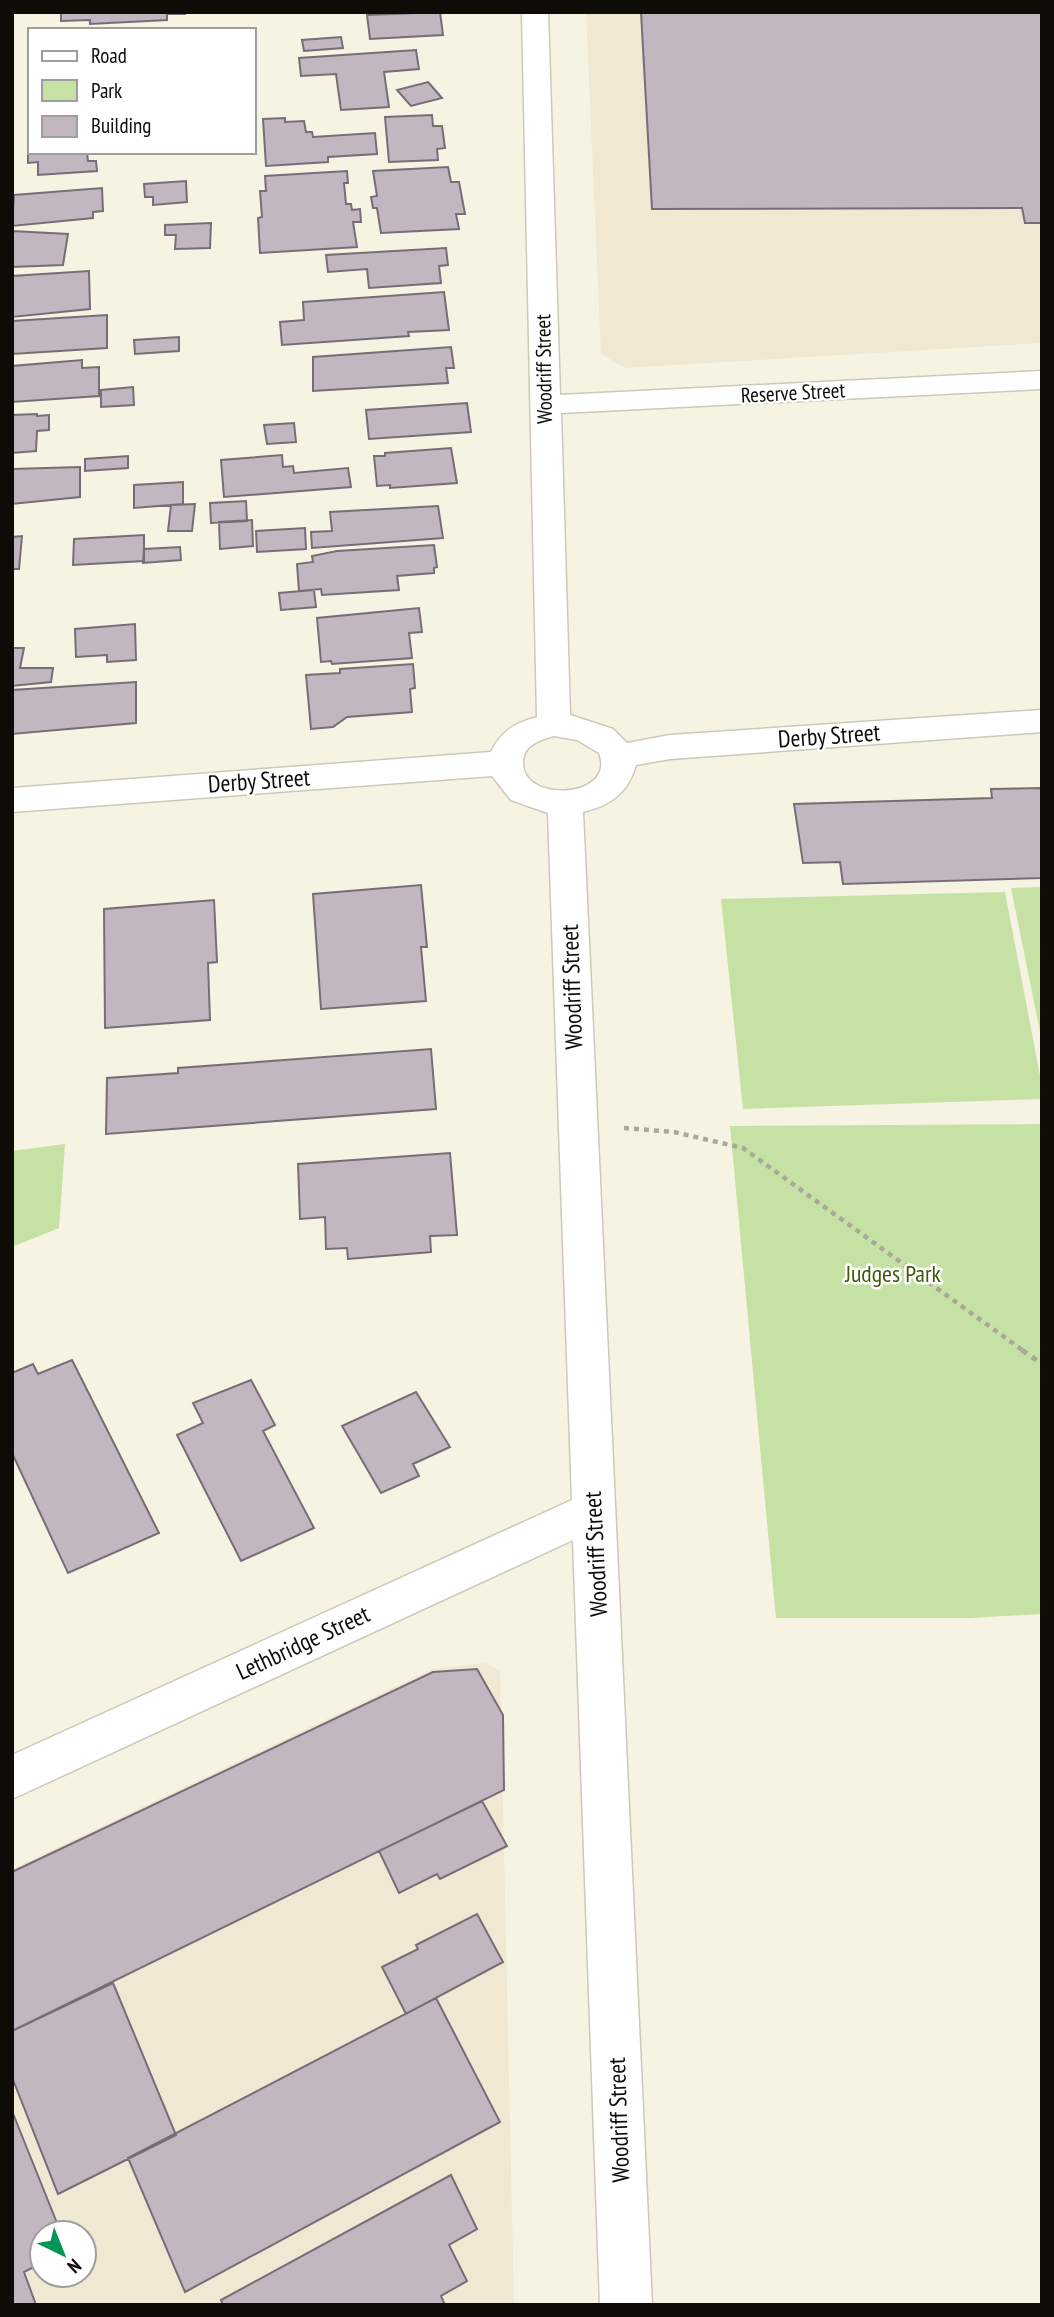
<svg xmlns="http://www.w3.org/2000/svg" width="1054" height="2317" font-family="'PT Sans Narrow',sans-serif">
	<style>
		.commercial { fill: #f0e8d2; fill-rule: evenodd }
		.green { fill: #c5e1a3 }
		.building { fill: #c2b6c1; stroke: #786d77; stroke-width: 2 }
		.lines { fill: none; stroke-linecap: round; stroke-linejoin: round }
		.minor-casing { stroke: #cdc9ba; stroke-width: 3 }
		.path-far1 { stroke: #aaa79b; stroke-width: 4.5; stroke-dasharray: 5 5; stroke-linecap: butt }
		.path { stroke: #aaa79b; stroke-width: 5; stroke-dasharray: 6 6; stroke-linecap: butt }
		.minor { fill: #fff; fill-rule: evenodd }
		.labels { text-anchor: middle; stroke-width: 5; stroke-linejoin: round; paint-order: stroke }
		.far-street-label { font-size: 21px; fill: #0d0c07; stroke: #fff }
		.street-label { font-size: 24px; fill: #0d0c07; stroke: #fff }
		.park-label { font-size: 24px; fill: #3e5905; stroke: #fff }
	</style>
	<rect width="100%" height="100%" fill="#f7f3e3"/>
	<path class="commercial" d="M586,12h456v331l-417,25 -24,-14z
		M485,1663l15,7 14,635h-502v-436l420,-200zM42,2233h42v42h-42z"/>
	<path class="green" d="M1042,887v155l-31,-154z
		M1005,892l37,194v13l-299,10 -22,-210z
		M1042,1124v490l-72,4h-194l-46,-492z
		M65,1144l-6,84 -47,19v-96z"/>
	<path class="building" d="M61,12h124v2h-18v6l-77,4v-4l-29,1z
		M440,12l3,23 -73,4 -3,-24z
		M641,12h401v211h-17l-3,-15 -370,1z
		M341,37l2,11 -39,3 -2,-11z
		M416,50l3,19 -35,3 5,35 -48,3 -5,-36 -35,2 -2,-18z
		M428,82l14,16 -31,8 -14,-16z
		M432,115l1,11h9l3,22 -8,1 1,11 -49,2 -4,-45z
		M285,118v4l19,-1 2,11h6l1,5 62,-4 2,21 -49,3v5l-62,4 -3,-47z
		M28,149l2,3h57l1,9h8l1,10 -59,4v-13l-10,1z
		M448,167l3,15h8l6,32h-9l3,15 -78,4 -4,-25h-4l-2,-11 6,-1 -4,-25z
		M347,171l1,12h-4l2,21h5l1,6 8,-1 1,13h-8l4,25 -97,6 -2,-35 4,-1 -2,-26h6l-1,-15z
		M186,181l1,21 -34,3v-8h-8l-1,-13z
		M102,188l1,23 -10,1v6l-81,8 2,-31z
		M211,223l-1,25 -35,1 1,-14h-11v-10z
		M12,231l56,3 -5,31 -51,2z
		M446,248l2,17 -9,1 2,17 -72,5 -2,-19 -39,3 -2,-17z
		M89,271l1,38 -78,8v-41z
		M444,292l5,38 -41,2 1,4 -127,9 -2,-23 24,-2 -1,-18z
		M107,315v33l-95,6v-33z
		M179,337v14l-44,3 -1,-14z
		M451,347l3,21h-8l2,15 -135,8v-34z
		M82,360v8l17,-1v29l-87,6v-36z
		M133,387l1,18 -33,2v-17z
		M467,403l4,29 -102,7 -3,-29z
		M37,414v2l12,-1v15l-12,1 -1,20 -24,2v-38z
		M294,423l2,19 -29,2 -3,-19z
		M451,448l6,35 -67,5v-3l-13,1 -3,-30h11v-3z
		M282,455l1,12 10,-1 1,7 54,-5 3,19 -127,10 -3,-37z
		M128,456v12l-43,3v-12z
		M80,467v30l-68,7v-35z
		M183,482v22l-49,4v-23z
		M246,501l1,20 -36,2 -1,-20z
		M195,504l-3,27h-24l3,-26z
		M438,506l5,32 -131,10 -1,-16 21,-1 -2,-19z
		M252,520l1,26 -33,3 -1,-27z
		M305,528l1,21 -49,3 -1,-21z
		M144,535v26l-71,4 1,-26z
		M22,536l-3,33h-7v-32z
		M434,545l3,22 -3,1v5l-37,3 2,14 -77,5 -1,-6 -22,2 -2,-27 16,-2 -1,-6 25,-5z
		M180,547l1,13 -38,3 1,-14z
		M314,590l2,17 -35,3 -2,-17z
		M419,608l3,24 -13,1 3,25 -80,6 -1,-3 -10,1 -4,-44z
		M135,624l1,36 -29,2v-7l-31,2 -1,-28z
		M12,648h12l-4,20h33l-2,14 -39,4z
		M413,664l2,24 -5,1 2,23 -65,5 -14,10 -22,2 -5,-54 34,-2v-4z
		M136,682v41l-124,11v-44z
		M1042,788v90l-199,6 -3,-22 -37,1 -9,-59 198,-6 -1,-9z
		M421,885l6,62h-6l5,54 -105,8 -8,-115z
		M214,900l3,62 -9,1 2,57 -105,8 -1,-119z
		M431,1049l5,60 -330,25 1,-56 71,-5v-5z
		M450,1153l7,82 -27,1 1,16 -83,7 -1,-11 -21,1 -1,-32 -25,2 -2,-55z
		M72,1360l87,173 -91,40 -56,-120v-80l21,-9 5,10z
		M251,1380l24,45 -12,6 51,97 -73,33 -64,-126 26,-12 -10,-20z
		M416,1392l34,55 -37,17 6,12 -38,17 -39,-67z
		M477,1669l26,46 1,75 -492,241v-159l421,-200z
		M482,1801l25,45 -67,33 -3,-5 -38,19 -20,-42z
		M477,1914l26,48 -97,52 -24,-47 36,-18 -2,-4z
		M113,1983l63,152 -118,59 -46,-117v-46z
		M436,1998l64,124 -315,170 -57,-134z
		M12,2111l49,122h-19v30l-18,9 12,33h-24z
		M451,2175l26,54 -28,16 18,36 -26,15 4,9h-222l-2,-5z"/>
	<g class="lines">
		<defs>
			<path id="minor" d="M522,12h26l12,383 482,-24v18l-481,24 9,302 43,14 14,14 43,-8 372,-25v22l-372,27 -34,6c-8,28 -25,40 -53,47l69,1493h-52l-27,-765 -561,259v-44l560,-255 -24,-687 -37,-13 -19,-24 -480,36v-24l479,-36c10,-21 24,-29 46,-35zM554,736l23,4 22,13c19,48 -87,51 -75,3 3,-12 19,-17 30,-20z"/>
		</defs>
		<use href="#minor" class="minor-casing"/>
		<path class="path-far1" d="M624,1128l50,4 69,16 282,204"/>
		<path class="path" d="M1022,1350l20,14"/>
		<use href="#minor" class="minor"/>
	</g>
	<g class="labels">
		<g class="far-street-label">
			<text transform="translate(544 369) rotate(-91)" y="7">Woodriff Street</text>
			<text transform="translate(793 393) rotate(-3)" y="7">Reserve Street</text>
		</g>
		<g class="street-label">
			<text transform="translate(829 736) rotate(-4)" y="8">Derby Street</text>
			<text transform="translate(259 781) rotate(-4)" y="8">Derby Street</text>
			<text transform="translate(572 987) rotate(-92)" y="8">Woodriff Street</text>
			<text transform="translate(596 1554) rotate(-93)" y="8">Woodriff Street</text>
			<text transform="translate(303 1643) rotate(-25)" y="8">Lethbridge Street</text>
			<text transform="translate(619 2120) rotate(-92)" y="8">Woodriff Street</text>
		</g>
		<g class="park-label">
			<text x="893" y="1282">Judges Park</text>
		</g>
	</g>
	<rect width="1054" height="2317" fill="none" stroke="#0d0c07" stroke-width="28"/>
	<rect x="28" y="28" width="228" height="126" fill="#ffffff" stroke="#9e9e9c" stroke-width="2"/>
	<rect x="42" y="51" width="35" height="10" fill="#ffffff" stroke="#9e9e9c" stroke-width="2"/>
	<text x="91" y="63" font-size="21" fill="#0d0c07">Road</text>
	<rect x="42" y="80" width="35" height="21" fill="#c5e1a3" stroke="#9e9e9c" stroke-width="2"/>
	<text x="91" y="98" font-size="21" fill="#0d0c07">Park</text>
	<rect x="42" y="116" width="35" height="21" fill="#c2b6c1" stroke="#9e9e9c" stroke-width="2"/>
	<text x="91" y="133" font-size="21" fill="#0d0c07">Building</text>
	<g transform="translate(63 2254) rotate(137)"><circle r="33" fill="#ffffff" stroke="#9e9e9c" stroke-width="2"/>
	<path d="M0-5L12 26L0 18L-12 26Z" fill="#009658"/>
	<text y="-10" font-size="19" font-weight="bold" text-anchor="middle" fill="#0d0c07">N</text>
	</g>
</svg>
